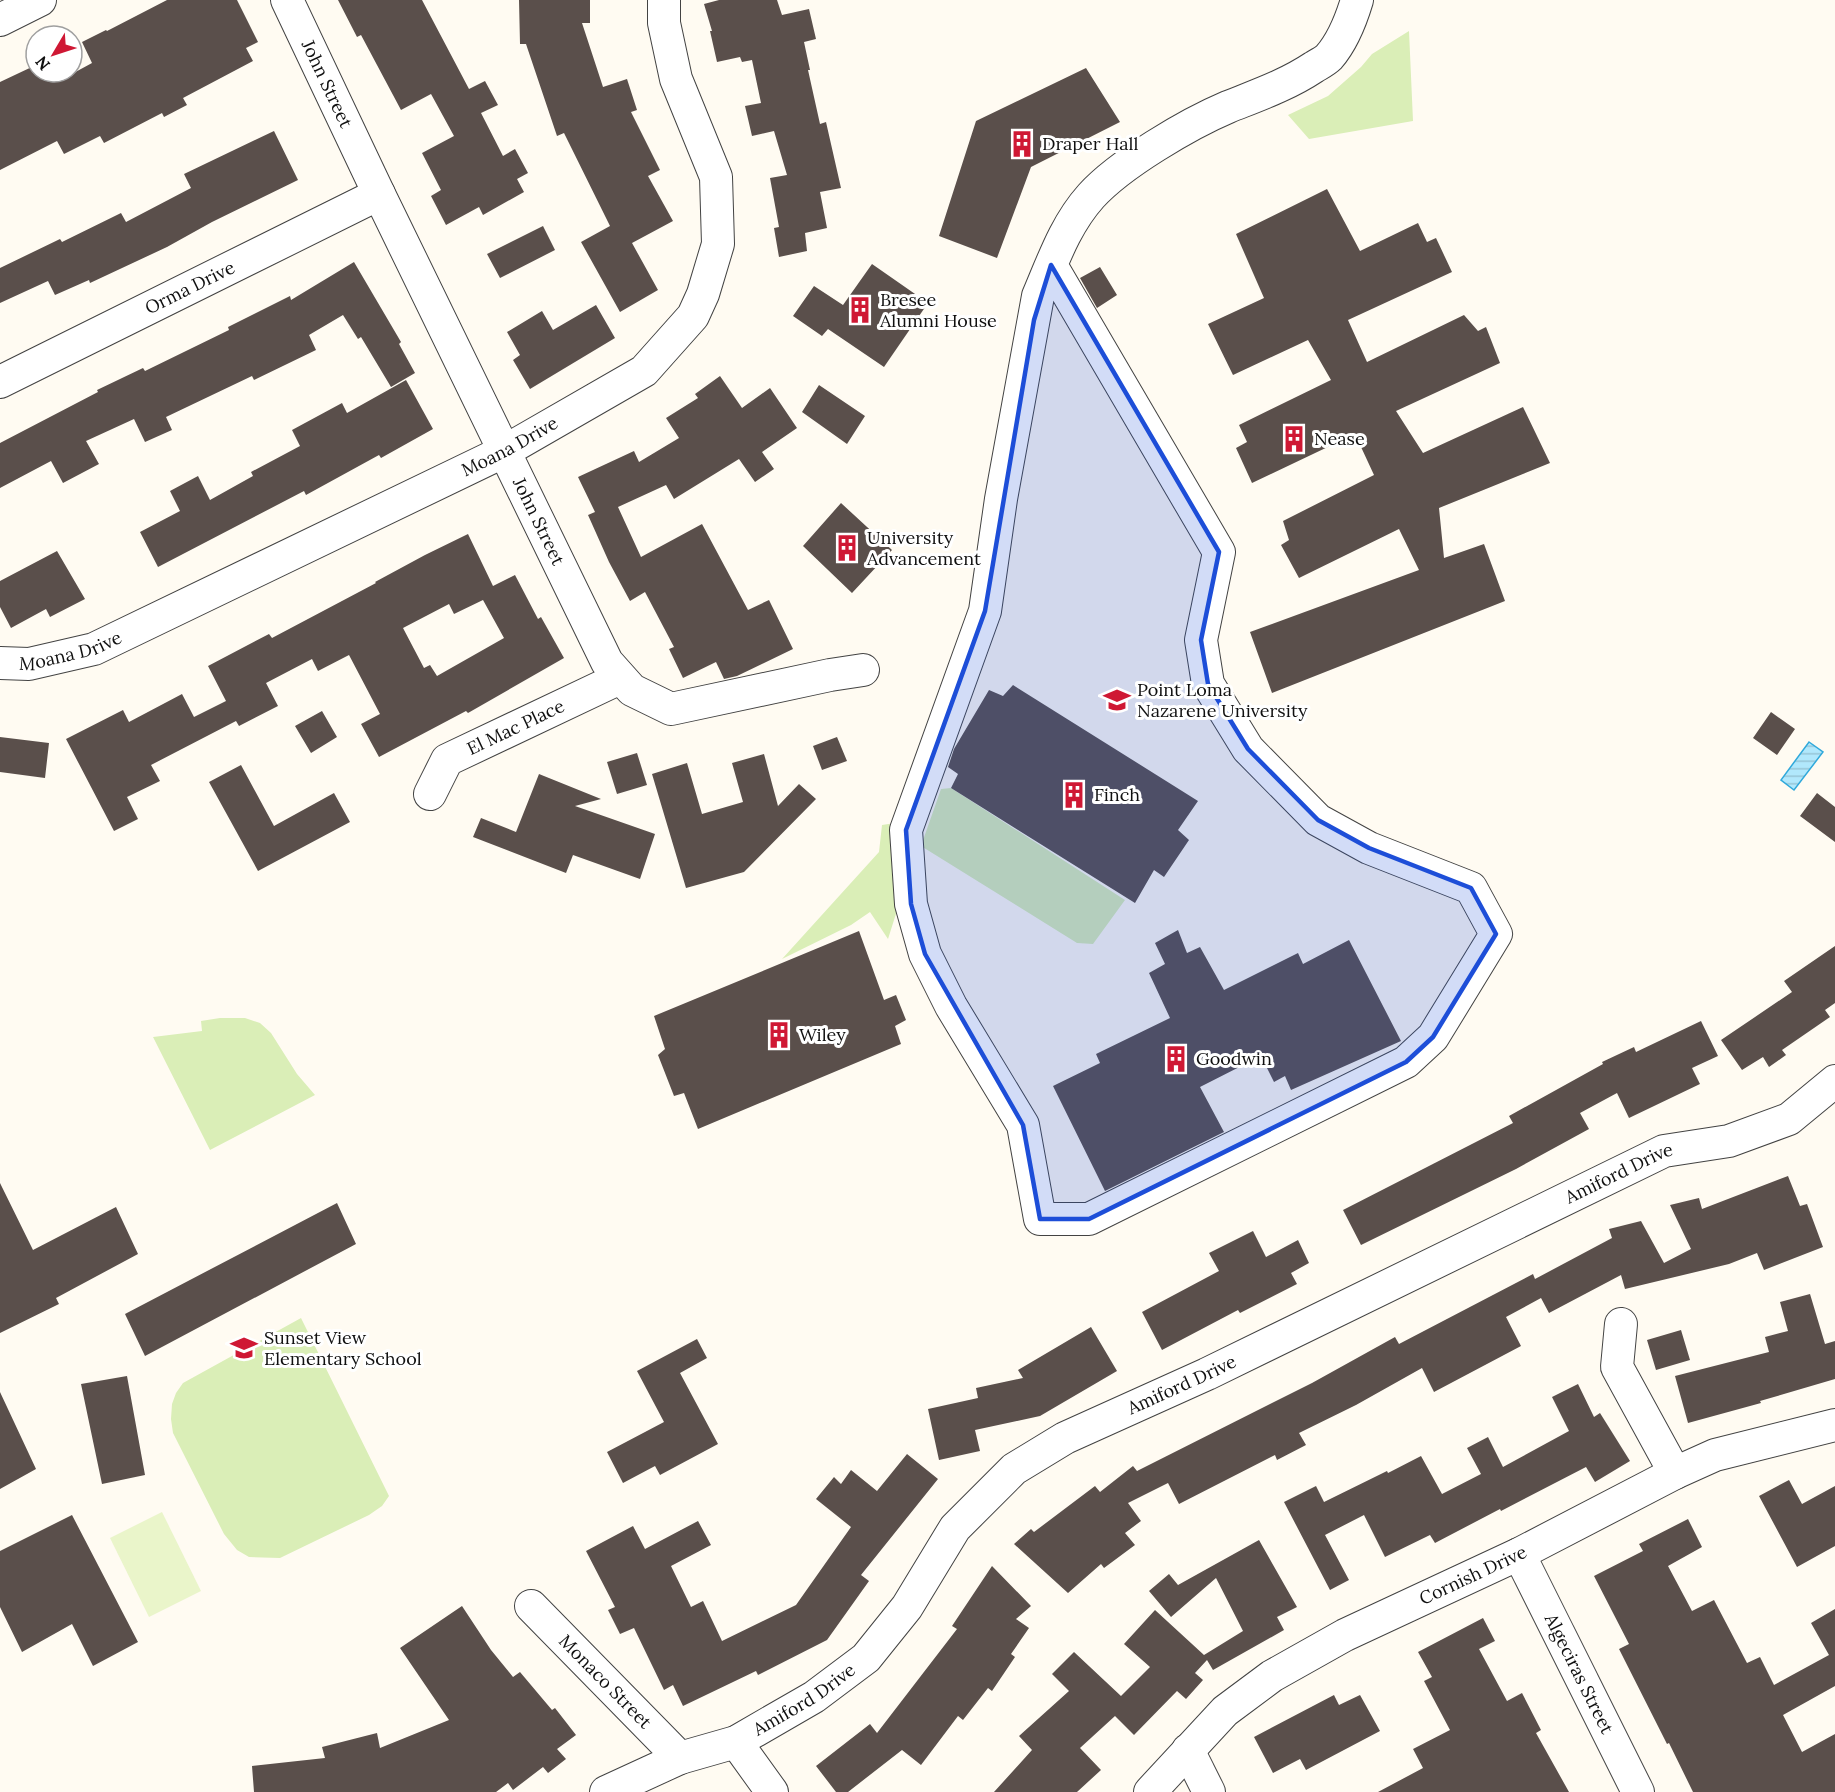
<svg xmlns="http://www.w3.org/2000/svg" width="1835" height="1792" font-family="Lora,serif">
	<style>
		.grass { fill: #daeeb7 }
		.pitch { fill: #eaf5ca }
		.water { fill: url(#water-rules); stroke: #30a9db; stroke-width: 1.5 }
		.building { fill: #5a4f4b; fill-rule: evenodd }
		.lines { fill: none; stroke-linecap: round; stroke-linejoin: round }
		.minor-casing { stroke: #434343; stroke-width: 34 }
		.minor { stroke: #fff; stroke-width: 32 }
		.marked { fill: #1d4ed8; fill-opacity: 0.2; stroke: #1d4ed8; stroke-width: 4.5; stroke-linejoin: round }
		.labels { text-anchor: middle; stroke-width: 6; stroke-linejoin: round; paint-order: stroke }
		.street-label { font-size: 18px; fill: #101010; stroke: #fff }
		.poi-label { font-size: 18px; fill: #101010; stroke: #fff; text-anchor: start }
	</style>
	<defs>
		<pattern id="water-rules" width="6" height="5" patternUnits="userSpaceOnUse" patternTransform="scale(1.5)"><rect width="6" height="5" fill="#b1e8fc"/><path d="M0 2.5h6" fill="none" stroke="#97c6d7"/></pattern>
	</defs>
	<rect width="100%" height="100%" fill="#fffbf2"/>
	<path class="grass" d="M1409,31l4,90 -104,18 -21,-24 40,-19 33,-29 11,-13z
		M951,788l174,112 -32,44 -16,-1 -156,-97 20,-57z
		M895,823l5,78 -12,38 -18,-27 -19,13 -69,34 97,-107 3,-27z
		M220,1018h25l15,5 11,10 26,41 18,21 -105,55 -57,-113 49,-6 -1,-10z
		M301,1318l88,178 -7,10 -13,9 -89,43 -31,-1 -12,-7 -13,-16 -51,-101 -2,-14 1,-15 4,-11 7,-10z"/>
	<path class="pitch" d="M162,1512l39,79 -52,26 -39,-79z"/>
	<path class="water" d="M1809,742l14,10 -29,38 -13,-10z"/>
	<path class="building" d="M167,0h70l21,42 -12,6 7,13 -70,37 4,7 -23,12 -2,-4 -58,30 -4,-7 -36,18 -7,-13 -57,29v-88l36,-17v7h16l5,10 35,-19 -10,-21 24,-12 1,1z
		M338,0h84l47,89 16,-8 13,24 -17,8 22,43 12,-7 13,24 -11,6 7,13 -41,23 -4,-8 -33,18 -15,-29 10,-6 -19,-37 32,-17 -23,-42 -30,16 -40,-75 -4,2z
		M519,0h71v23h-8l21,64 24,-8 10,31 -6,2 29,58 -12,6 25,45 -41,22 26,47 -38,22 -39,-70 29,-16 -46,-93 -7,3 -31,-92h-6z
		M719,0h58l5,15 27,-6 7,30 -12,3 6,28h-2l12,54 6,-2 15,66 -21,4 7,36 -22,5 2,18 -28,6 -5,-29 5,-1 -9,-49 17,-3 -13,-44 -22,5 -7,-30 16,-3 -9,-43 -10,2 -2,-5 -23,5 -7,-31h2l-8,-27z
		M1086,68l34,54 -89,45 -34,91 -58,-22 37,-115z
		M274,131l24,49 -86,42 -45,25 -77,36 -1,-3 -34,15 -7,-14 -48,22v-35l60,-29 2,3 59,-29 5,9 65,-34 -7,-14z
		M1327,189l33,62 58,-28 9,19 9,-4 16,34 -104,48 19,42 97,-47 14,16 8,-4 14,36 -104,48 27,42 100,-46 27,56 -111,45 5,50 40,-14 21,57 -233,92 -22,-61 169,-62 -20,-41 -100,49 -18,-33 8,-5 -6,-19 91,-46 -19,-41 -103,49 -16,-35 11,-6 -8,-17 92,-45 -23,-40 -75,35 -25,-51 56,-26 -28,-64z
		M543,226l12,24 -55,28 -13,-24z
		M354,262l47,80 -2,2 16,29 -24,14 -30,-50 -3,2 -15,-24 -34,20 7,15 -62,30 -2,-4 -86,41 6,13 -27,12 -11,-23 -48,22 13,23 -36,19 -12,-22 -51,27v-45l98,-51 -1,-2 46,-22 2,3 84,-41 -1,-3 62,-31 1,4z
		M872,264l56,39 -44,64 -56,-38 -6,7 -29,-20 21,-30 29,19z
		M1100,267l17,28 -20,13 -17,-30z
		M596,305l19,33 -85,51 -17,-29 7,-5 -13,-23 35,-21 11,19z
		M720,376l22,32 28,-20 27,40 -35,24 12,17 -19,13 -16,-23 -65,40 -8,-14 -48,22 23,50 61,-33 46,86 21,-10 24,49 -56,27 -13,3 -8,-17 -33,16 -14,-29 5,-2 -29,-55 -15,9 -21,-39 -21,-47 7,-3 -17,-35 56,-26 5,11 40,-24 -13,-20 32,-20 -3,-4z
		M406,380l27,49 -52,29 -2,-3 -73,40 -2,-4 -146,76 -18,-35 40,-21 -10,-20 28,-15 12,24 43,-24 -2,-4 49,-26 -8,-16 50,-27 5,10z
		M819,385l46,31 -18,28 -45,-32z
		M841,503l51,47 -40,43 -49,-47z
		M468,534l25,52 22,-11 23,44 3,-2 23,41 -96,55 -2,-2 -87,46 -18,-33 19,-10 -31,-59 -31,16 -6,-12 -46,24 12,23 -39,20 -3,-5 -85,44 9,16 -33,16 11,22 -24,12 -48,-92 57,-29 6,12 53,-28 12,23 32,-16 -18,-35 61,-32 3,4 104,-55 -1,-1 50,-27zM483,600l21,38 -67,38 -7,-11 -6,3 -21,-40 46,-24 5,10z
		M57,551l28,48 -35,18 -4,-8 -35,19 -11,-21v-26z
		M1013,685l185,116 -20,29 11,10 -25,37 -10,-7 -19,33 -184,-115 7,-14 -10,-7 6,-18 35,-59 14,6z
		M322,711l15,26 -26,16 -16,-27z
		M1771,712l24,17 -18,26 -24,-17z
		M0,737l49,6 -4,35 -45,-6z
		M837,737l10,24 -25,9 -9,-24z
		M637,753l10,32 -30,9 -10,-32z
		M764,754l14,52 21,-22 17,15 -72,73 -58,16 -34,-114 35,-11 15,51 41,-12 -11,-39z
		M241,765l33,61 60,-33 16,29 -92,49 -49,-89z
		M539,774l62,25 -26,7 80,28 -15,45 -67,-24 -7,18 -93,-36 8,-19 35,14z
		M1817,793l18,14v35l-35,-26z
		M1178,930l9,23 13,-6 24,43 74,-37 5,11 46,-24 52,101 -110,49 -6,-14 -11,6 -13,-26 -61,31 24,45 -119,59 -52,-105 47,-23 -4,-9 74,-36 -21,-45 16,-9 -10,-21z
		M859,931l25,69 12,-5 10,25 -11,6 6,18 -203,85 -14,-36 -10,3 -16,-41 7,-6 -11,-33z
		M1835,946v57l-10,7 5,7 -48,33 4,5 -17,12 -6,-10 -21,13 -21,-30 71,-48 -8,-11z
		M1701,1021l17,35 -26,12 8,16 -71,34 -12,-25 -37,20 9,16 -73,40 -155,76 -18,-35 170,-87 -4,-7 94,-52 -1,-2 32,-15 2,5z
		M1788,1176l12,30 7,-2 16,43 -59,23 -7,-17 -28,11 -104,25 -4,-14 -72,38 -8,-15 -35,19 15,29 -87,46 -12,-24 -66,37 -57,28 7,12 -29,15 -2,-5 -96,49 -11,-21 -40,20 13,18 -16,12 10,12 -31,23 -3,-4 -33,29 -54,-49 17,-15 3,3 61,-46 5,6 33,-26 4,5 175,-88 83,-46 4,7 134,-70 2,5 77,-41 -3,-9 32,-8 23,42 27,-14 -21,-44 29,-7 3,11z
		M0,1183l33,67 83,-43 22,47 -82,44 3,6 -59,29z
		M337,1203l19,41 -211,112 -20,-42z
		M1253,1231l13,26 32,-17 11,23 -18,10 6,11 -57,29 -2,-3 -76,40 -20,-38 77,-41 -10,-18z
		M1810,1294l15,50 10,-3v38l-75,22 1,2 -73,20 -13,-47 94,-24 -4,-15 23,-6 -8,-29z
		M1091,1327l26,44 -77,45 -65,14 5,21 -41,9 -11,-51 50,-11 -2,-10 47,-10 -5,-8z
		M1681,1330l9,30 -34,10 -9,-30z
		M697,1339l10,19 -27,15 38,71 -58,31 -5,-9 -32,17 -16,-31 57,-30 -27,-51z
		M127,1376l18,99 -43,9 -21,-100z
		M1578,1384l16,33 6,-4 30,48 -35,21 -9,-15 -85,44 -1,-2 -65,34 -5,-8 -45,22 -21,-42 -39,20 24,45 -19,10 -46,-88 32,-16 8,16 63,-31 1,2 33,-17 21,38 39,-20 -14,-26 21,-11 15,30 66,-36 -17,-34z
		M0,1392l36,77 -36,20z
		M907,1454l31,25 -77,96 8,6 -42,59 -69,35 -2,-4 -73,35 -10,-21 -9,5 -30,-62 -14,6 -12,-24 7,-3 -29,-56 47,-25 12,23 53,-28 13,24 -40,21 20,41 12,-6 19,40 74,-36 55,-78 -35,-28 18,-22 7,7 10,-14 26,21z
		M1789,1480l13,24 33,-18v60l-38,21 -38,-71z
		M72,1515l66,127 -45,24 -21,-42 -50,28 -22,-45v-56z
		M1688,1519l14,28 -34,19 24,45 22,-11 33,63 13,-6 14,28 55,-30 -18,-32 24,-14v77l-52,29 19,37 33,-18v58h-142l-24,-49 -2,1 -48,-95 10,-5 -35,-68 49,-25 -4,-7z
		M1259,1540l38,67 -20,10 7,13 -71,40 -6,-10 -12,13 8,7 -17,19 -9,-8 -43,44 -19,-19 -35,32 21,22 -24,22h-83l38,-42 -13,-14 50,-45 -17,-17 22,-22 47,44 29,-29 -26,-23 31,-34 49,45 39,-24 -27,-53 -45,39 -22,-26 20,-17 9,11z
		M992,1566l39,40 -15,13 13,9 -18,26 4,3 -23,34 -4,-3 -25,32 -5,-4 -37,49 -19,-15 -54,42h-12l-20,-26 54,-42 7,9 80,-104 -5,-3z
		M462,1606l29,44 22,27 7,-5 32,38 3,-2 21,27 -19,14 9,10 -18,14 -5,-6 -30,23 -5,-7 -12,9h-242l-2,-26 73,-8 -3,-11 55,-14 3,15 69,-28 -49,-72z
		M1483,1618l12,23 -16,8 28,52 15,-8 19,37 -5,3 33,59h-191l45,-24 -10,-19 37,-19 -26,-49 8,-4 -14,-25z
		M1334,1695l5,10 21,-10 20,36 -74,39 -6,-11 -27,14 -19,-36z"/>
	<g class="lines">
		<defs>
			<g id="minor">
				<path id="s1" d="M287,0l92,194 228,468 25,28 39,19 159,-34 33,-5"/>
				<path d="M0,20l40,-20"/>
				<path d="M1051,265l168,287 -18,88 7,44 40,65 70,71 51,28 102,40 25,46 -63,103 -27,25 -317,157h-49l-17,-94 -72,-119 -26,-52 -14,-50 -5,-74 79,-219 16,-112 37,-203c15,-35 27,-71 53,-100 29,-32 97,-72 137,-89 30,-12 59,-22 86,-40 5,-3 11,-6 15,-10 14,-16 22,-37 28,-57"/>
				<path id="s2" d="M0,382l379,-188"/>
				<path id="s3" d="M0,663l29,1 65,-15 411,-198 139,-80 49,-55 10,-22 15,-50 -2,-67 -40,-98 -12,-56v-23"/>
				<path id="s4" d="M430,794l17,-34 173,-82"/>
				<path d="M1621,1324l-4,43 58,106"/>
				<path id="s5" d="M1519,1554l119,238"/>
				<path id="s6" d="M531,1606l149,152"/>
				<path d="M736,1742l36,50"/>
				<path d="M1188,1750l21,42"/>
				<path id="s7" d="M606,1792l74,-34 56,-16 78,-45 52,-39 41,-51 48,-79 59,-59 51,-31 142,-64 457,-223 65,-10 60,-22 46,-38"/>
				<path id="s8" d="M1150,1792l75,-81 47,-35 73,-41 174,-81 156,-81 40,-18 120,-30"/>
			</g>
		</defs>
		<use href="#minor" class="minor-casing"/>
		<use href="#minor" class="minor"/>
	</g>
	<path class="marked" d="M1051,265l168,287 -18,88 7,44 40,65 70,71 51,28 102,40 25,46 -63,103 -27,25 -317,157h-49l-17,-94 -98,-171 -14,-50 -5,-74 79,-219 49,-291z"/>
	<defs>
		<symbol id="building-bare" viewBox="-9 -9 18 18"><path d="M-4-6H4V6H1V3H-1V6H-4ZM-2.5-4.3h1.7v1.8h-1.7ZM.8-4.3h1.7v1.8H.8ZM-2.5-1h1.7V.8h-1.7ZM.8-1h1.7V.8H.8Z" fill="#cf1834" stroke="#fff" stroke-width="2.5" paint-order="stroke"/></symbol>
		<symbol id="university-bare" viewBox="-9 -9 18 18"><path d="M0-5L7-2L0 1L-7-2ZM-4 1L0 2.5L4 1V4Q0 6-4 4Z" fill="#cf1834" stroke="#fff" stroke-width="2.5" paint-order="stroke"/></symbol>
		<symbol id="school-bare" viewBox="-9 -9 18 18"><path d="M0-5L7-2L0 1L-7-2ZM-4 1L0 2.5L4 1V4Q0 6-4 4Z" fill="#cf1834" stroke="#fff" stroke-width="2.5" paint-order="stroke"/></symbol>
	</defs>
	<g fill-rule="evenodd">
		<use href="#building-bare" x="1003" y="125" width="38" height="38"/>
		<use href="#building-bare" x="841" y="291" width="38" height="38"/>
		<use href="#building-bare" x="1275" y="420" width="38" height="38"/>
		<use href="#building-bare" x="828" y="529" width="38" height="38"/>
		<use href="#university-bare" x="1098" y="681" width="38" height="38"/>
		<use href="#building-bare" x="1055" y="776" width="38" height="38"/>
		<use href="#building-bare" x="760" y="1016" width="38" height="38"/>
		<use href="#building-bare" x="1157" y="1040" width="38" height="38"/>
		<use href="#school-bare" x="225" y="1329" width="38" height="38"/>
	</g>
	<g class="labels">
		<g class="street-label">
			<text dy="6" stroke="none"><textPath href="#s1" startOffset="93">John Street</textPath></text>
			<text dy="6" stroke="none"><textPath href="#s2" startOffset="212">Orma Drive</textPath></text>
			<text dy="6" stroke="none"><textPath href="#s3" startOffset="558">Moana Drive</textPath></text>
			<text dy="6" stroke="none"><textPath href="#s1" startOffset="579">John Street</textPath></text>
			<text dy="6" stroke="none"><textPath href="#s3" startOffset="72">Moana Drive</textPath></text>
			<text dy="6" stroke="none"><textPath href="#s4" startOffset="114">El Mac Place</textPath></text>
			<text dy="6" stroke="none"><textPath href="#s7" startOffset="1210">Amiford Drive</textPath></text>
			<text dy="6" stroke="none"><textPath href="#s7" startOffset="724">Amiford Drive</textPath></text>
			<text dy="6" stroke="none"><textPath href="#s8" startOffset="394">Cornish Drive</textPath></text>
			<text dy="6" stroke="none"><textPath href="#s5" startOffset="134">Algeciras Street</textPath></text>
			<text dy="6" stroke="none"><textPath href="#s6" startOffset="106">Monaco Street</textPath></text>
			<text dy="6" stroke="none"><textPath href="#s7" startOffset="220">Amiford Drive</textPath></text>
		</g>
		<g class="poi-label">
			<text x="1042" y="150">Draper Hall</text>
			<text x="880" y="306">Bresee<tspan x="880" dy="21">Alumni House</tspan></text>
			<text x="1314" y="445">Nease</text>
			<text x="867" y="544">University<tspan x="867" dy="21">Advancement</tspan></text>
			<text x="1137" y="696">Point Loma<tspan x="1137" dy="21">Nazarene University</tspan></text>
			<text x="1094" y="801">Finch</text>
			<text x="799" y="1041">Wiley</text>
			<text x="1196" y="1065">Goodwin</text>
			<text x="264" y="1344">Sunset View<tspan x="264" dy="21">Elementary School</tspan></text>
		</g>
	</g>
	<g transform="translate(54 54) rotate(231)"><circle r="28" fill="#ffffff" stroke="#9f9f9f" stroke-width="1.5"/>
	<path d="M0-4.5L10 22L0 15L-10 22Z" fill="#cf1834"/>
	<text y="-9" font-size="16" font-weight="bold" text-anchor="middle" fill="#101010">N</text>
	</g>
</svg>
